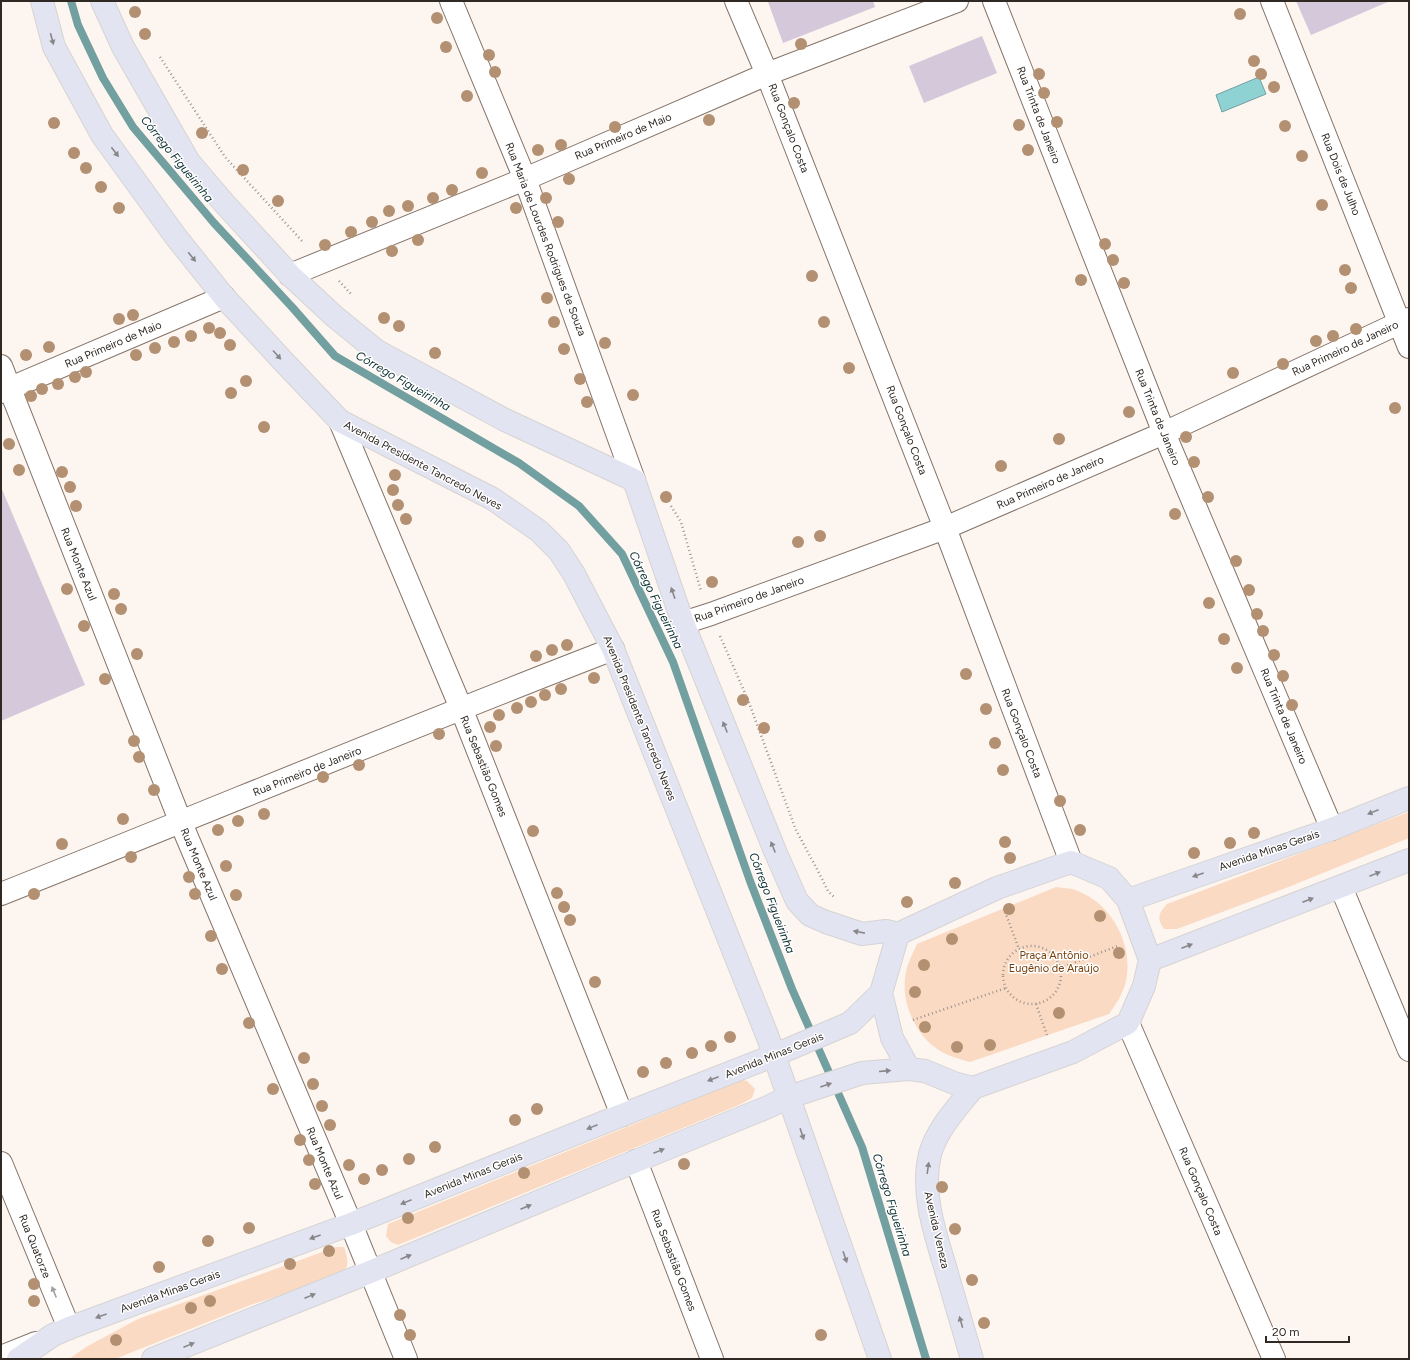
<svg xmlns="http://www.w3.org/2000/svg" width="1410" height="1360" font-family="Figtree,sans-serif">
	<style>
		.green { fill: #fadac3 }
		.water { fill: #8fd2d4; stroke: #729f9f }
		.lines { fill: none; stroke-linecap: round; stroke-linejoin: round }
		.stream { stroke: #729f9f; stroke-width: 8 }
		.building { fill: #d4c8da }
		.minor-casing { stroke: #857469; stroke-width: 24 }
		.major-casing { stroke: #d5d4d3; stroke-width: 24 }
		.path { stroke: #9b938e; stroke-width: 2.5; stroke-dasharray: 1 3; stroke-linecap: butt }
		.minor { stroke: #fff; stroke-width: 22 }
		.major { stroke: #e3e4f2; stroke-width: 22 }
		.tree { fill: #b29071 }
		.oneway { fill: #89868a }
		.oneway2 { fill: #a19e9c }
		.labels { text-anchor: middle; stroke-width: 3; stroke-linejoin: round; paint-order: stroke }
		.street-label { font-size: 11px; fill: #2f2823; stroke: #fff }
		.park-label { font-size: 11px; fill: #743d09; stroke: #fff }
		.water-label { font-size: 12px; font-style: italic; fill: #0d2f30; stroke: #fff }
	</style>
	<rect width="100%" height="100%" fill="#fdf5f0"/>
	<path class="green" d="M1409,812v26l-123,50 -109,41h-13c-8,-11 -5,-16 3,-25z
		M1056,887c5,1 11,1 16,2 38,11 62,54 54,92 -3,13 -10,23 -17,33l-139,48c-10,-3 -19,-5 -28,-10 -25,-14 -40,-46 -37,-74 1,-12 7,-23 12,-34z
		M742,1080l5,1 8,8 -3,9 -13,7 -341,140 -7,-3 -5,-6 2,-12z
		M336,1247h8c4,13 6,18 -3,29l-88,28 -138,55h-46l17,-12 52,-28z"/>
	<path class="water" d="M1259,77l7,17 -44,18 -6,-17z"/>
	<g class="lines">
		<path class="stream" d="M71,1l7,24 25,53 30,49 81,96 78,84 43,49 184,107 60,43 43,48 51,108 77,219 42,108 70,158 64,212"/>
	</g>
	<path class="building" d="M771,1h102l2,6 -92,36 -15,-41z
		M1296,1h94l-79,34z
		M982,36l15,37 -73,30 -15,-37z
		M1,487l84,198 -84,36z"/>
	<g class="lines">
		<defs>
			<path id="minor" d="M451,1l74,178 109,301
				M736,1l31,73 178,454 126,334
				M994,1l170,432 168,396
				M1272,1l137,346
				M290,275l235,-96 242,-105 190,-73
				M1,366l180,457 170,401 55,135
				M1,392l223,-95
				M340,421l121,287 161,407
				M683,623l28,-9 234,-86 219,-95 235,-110 10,-4
				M1341,887l68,163
				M1,894c204,-81 407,-166 612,-245
				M1128,1023l146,336
				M636,1161l76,198
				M1,1163l68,165
				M1,1357l35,-14"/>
			<path id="major" d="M42,1l12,46 48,88 74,102 48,60 58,63 58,61 153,78 46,32 20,20 15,23 39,75 154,386 113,324
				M102,1l21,46 66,115 35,41 66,72 44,41 43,35 128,69 129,60 49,143 92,228 22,50 13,14 16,7 36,12 24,-3 12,3
				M1071,862l38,16 19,22 22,60 -6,26 -16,37 -55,29 -100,36 -19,-5 -29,-12 -16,-2 -17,-31 -11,-45 17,-59 99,-46z
				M1128,900l204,-71 77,-31
				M1150,960l259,-100
				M18,1359l35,-24 16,-7 282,-104 271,-109 153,-60 75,-32 31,-30
				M153,1359l217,-87 266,-111 132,-54 21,-10 73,-24 47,-4
				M972,1359c-8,-27 -16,-55 -24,-82 -11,-39 -28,-82 -18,-123 7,-25 27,-46 43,-66"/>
		</defs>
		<use href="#minor" class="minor-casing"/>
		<use href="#major" class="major-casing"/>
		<path class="path" d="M160,57l65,100 78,85
			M339,281l13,14
			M671,506l10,16 20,69
			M720,636l28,64 48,130 22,41 10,20 6,6
			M1005,912l14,37
			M1003 975a29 29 0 1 1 58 0a29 29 0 1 1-58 0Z
			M1060,968l58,-22
			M1036,1004l11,31
			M913,1020l93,-32"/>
		<use href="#minor" class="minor"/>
		<use href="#major" class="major"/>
	</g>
	<g class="tree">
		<circle cx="135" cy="12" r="6"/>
		<circle cx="1240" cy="14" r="6"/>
		<circle cx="437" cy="18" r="6"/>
		<circle cx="145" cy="34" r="6"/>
		<circle cx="801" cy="44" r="6"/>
		<circle cx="446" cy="47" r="6"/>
		<circle cx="489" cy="55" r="6"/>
		<circle cx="1254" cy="61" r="6"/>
		<circle cx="495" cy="72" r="6"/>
		<circle cx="1039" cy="74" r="6"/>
		<circle cx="1261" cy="74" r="6"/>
		<circle cx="1274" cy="87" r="6"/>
		<circle cx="1044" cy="93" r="6"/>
		<circle cx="467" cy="96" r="6"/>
		<circle cx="794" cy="103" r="6"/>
		<circle cx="709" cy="120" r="6"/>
		<circle cx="1057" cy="122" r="6"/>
		<circle cx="54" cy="123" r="6"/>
		<circle cx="1019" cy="125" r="6"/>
		<circle cx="1285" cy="126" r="6"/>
		<circle cx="615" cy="127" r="6"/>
		<circle cx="202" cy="133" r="6"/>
		<circle cx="561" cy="145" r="6"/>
		<circle cx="538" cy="150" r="6"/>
		<circle cx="1028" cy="150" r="6"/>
		<circle cx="74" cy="153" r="6"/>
		<circle cx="1302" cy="156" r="6"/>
		<circle cx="86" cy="168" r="6"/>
		<circle cx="243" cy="170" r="6"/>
		<circle cx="482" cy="173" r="6"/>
		<circle cx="569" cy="179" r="6"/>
		<circle cx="101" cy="187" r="6"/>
		<circle cx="452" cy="190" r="6"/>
		<circle cx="433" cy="198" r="6"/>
		<circle cx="546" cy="198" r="6"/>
		<circle cx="278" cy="201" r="6"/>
		<circle cx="1322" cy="205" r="6"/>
		<circle cx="408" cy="206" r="6"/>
		<circle cx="119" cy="208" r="6"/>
		<circle cx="516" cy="208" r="6"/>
		<circle cx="389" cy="211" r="6"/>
		<circle cx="372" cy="222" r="6"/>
		<circle cx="558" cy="222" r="6"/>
		<circle cx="351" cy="232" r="6"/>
		<circle cx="418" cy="240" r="6"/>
		<circle cx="1105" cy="244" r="6"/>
		<circle cx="325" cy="245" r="6"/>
		<circle cx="392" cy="251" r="6"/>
		<circle cx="1113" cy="260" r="6"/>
		<circle cx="1345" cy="270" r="6"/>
		<circle cx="812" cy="276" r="6"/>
		<circle cx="1081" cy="280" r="6"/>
		<circle cx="1124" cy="283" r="6"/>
		<circle cx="1351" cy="288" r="6"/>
		<circle cx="547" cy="298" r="6"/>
		<circle cx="133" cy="315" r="6"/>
		<circle cx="384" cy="318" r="6"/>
		<circle cx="119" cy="319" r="6"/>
		<circle cx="554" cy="322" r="6"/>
		<circle cx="824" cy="322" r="6"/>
		<circle cx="399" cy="326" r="6"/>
		<circle cx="209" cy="328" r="6"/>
		<circle cx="1356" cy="329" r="6"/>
		<circle cx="220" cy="333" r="6"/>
		<circle cx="191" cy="336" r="6"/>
		<circle cx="1333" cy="336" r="6"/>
		<circle cx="1316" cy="341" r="6"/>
		<circle cx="174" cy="342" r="6"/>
		<circle cx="605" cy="343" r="6"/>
		<circle cx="230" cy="345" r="6"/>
		<circle cx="49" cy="347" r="6"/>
		<circle cx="155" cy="348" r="6"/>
		<circle cx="564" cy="349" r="6"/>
		<circle cx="435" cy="353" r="6"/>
		<circle cx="26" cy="355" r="6"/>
		<circle cx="136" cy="355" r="6"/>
		<circle cx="1283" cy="364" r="6"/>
		<circle cx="849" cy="368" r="6"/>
		<circle cx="86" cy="372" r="6"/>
		<circle cx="1233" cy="373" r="6"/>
		<circle cx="75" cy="377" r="6"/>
		<circle cx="580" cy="379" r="6"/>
		<circle cx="246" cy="381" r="6"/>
		<circle cx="58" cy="384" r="6"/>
		<circle cx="42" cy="389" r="6"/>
		<circle cx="231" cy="393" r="6"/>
		<circle cx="633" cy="395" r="6"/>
		<circle cx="31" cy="396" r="6"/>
		<circle cx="587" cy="402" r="6"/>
		<circle cx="1395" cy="408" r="6"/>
		<circle cx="1129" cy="412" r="6"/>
		<circle cx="264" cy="427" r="6"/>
		<circle cx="1186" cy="437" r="6"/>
		<circle cx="1059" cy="439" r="6"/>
		<circle cx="9" cy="444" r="6"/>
		<circle cx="1194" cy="462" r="6"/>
		<circle cx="1001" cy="466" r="6"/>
		<circle cx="19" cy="470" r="6"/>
		<circle cx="62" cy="472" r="6"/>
		<circle cx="395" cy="475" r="6"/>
		<circle cx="70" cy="487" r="6"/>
		<circle cx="393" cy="490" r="6"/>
		<circle cx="666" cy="497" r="6"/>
		<circle cx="1208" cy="497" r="6"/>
		<circle cx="398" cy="505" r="6"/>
		<circle cx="76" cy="506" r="6"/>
		<circle cx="1175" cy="514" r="6"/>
		<circle cx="406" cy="519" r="6"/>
		<circle cx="820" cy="536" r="6"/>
		<circle cx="798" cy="542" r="6"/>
		<circle cx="1236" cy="561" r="6"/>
		<circle cx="712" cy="582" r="6"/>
		<circle cx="67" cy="589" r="6"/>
		<circle cx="1249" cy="590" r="6"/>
		<circle cx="114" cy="594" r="6"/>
		<circle cx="1209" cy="603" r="6"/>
		<circle cx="121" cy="609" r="6"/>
		<circle cx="1257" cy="614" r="6"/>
		<circle cx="84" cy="626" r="6"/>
		<circle cx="1263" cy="631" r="6"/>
		<circle cx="1224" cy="639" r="6"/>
		<circle cx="567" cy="645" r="6"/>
		<circle cx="552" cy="650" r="6"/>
		<circle cx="137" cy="654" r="6"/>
		<circle cx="1274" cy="655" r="6"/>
		<circle cx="536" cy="656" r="6"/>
		<circle cx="1237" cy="668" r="6"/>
		<circle cx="966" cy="674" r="6"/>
		<circle cx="1283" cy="676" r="6"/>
		<circle cx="594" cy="678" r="6"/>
		<circle cx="105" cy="679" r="6"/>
		<circle cx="561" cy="689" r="6"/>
		<circle cx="545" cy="695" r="6"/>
		<circle cx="743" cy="700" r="6"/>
		<circle cx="531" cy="702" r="6"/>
		<circle cx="1292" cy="705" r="6"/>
		<circle cx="517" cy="708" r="6"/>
		<circle cx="986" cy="709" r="6"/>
		<circle cx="499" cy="715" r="6"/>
		<circle cx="490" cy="727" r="6"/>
		<circle cx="764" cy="728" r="6"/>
		<circle cx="439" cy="734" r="6"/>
		<circle cx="134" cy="741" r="6"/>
		<circle cx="995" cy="743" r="6"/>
		<circle cx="496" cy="746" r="6"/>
		<circle cx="139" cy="757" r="6"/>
		<circle cx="359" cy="765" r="6"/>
		<circle cx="1003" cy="770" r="6"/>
		<circle cx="323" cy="777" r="6"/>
		<circle cx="154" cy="790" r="6"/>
		<circle cx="1060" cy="801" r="6"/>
		<circle cx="264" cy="814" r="6"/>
		<circle cx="123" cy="819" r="6"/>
		<circle cx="238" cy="821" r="6"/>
		<circle cx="218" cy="830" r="6"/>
		<circle cx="1080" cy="830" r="6"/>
		<circle cx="533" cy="831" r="6"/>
		<circle cx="1254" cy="833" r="6"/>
		<circle cx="1005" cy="842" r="6"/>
		<circle cx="1230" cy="843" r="6"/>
		<circle cx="62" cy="844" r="6"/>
		<circle cx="1194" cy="853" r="6"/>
		<circle cx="131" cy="857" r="6"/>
		<circle cx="1010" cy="858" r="6"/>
		<circle cx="226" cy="866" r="6"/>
		<circle cx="189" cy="877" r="6"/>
		<circle cx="955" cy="883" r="6"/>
		<circle cx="557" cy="893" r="6"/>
		<circle cx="34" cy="894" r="6"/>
		<circle cx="195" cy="894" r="6"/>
		<circle cx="236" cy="895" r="6"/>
		<circle cx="907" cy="902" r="6"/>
		<circle cx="564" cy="907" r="6"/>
		<circle cx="1009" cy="909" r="6"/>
		<circle cx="1100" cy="916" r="6"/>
		<circle cx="570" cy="920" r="6"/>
		<circle cx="211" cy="936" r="6"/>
		<circle cx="952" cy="939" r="6"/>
		<circle cx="1119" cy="953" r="6"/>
		<circle cx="924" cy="965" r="6"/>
		<circle cx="222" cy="969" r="6"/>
		<circle cx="595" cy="982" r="6"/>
		<circle cx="915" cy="992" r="6"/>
		<circle cx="1059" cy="1013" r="6"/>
		<circle cx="249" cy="1023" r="6"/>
		<circle cx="925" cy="1027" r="6"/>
		<circle cx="730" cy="1037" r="6"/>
		<circle cx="990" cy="1045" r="6"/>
		<circle cx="711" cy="1046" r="6"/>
		<circle cx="957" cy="1047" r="6"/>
		<circle cx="692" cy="1053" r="6"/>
		<circle cx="304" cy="1058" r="6"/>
		<circle cx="666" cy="1063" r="6"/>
		<circle cx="643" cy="1072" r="6"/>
		<circle cx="313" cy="1084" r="6"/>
		<circle cx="273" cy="1089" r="6"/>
		<circle cx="322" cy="1106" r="6"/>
		<circle cx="537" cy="1109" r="6"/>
		<circle cx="515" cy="1120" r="6"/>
		<circle cx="330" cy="1125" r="6"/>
		<circle cx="300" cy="1140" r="6"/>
		<circle cx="435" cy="1147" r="6"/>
		<circle cx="409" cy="1159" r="6"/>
		<circle cx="309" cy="1160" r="6"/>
		<circle cx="684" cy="1164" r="6"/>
		<circle cx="349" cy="1165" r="6"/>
		<circle cx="382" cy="1170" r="6"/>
		<circle cx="524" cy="1173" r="6"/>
		<circle cx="364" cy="1179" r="6"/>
		<circle cx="315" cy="1184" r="6"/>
		<circle cx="942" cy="1187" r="6"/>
		<circle cx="408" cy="1218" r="6"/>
		<circle cx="249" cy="1228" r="6"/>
		<circle cx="955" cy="1229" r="6"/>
		<circle cx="208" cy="1241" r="6"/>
		<circle cx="329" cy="1251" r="6"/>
		<circle cx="290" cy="1264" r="6"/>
		<circle cx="159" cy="1267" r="6"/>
		<circle cx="972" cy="1280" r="6"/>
		<circle cx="34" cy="1284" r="6"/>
		<circle cx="34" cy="1301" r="6"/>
		<circle cx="210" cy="1301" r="6"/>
		<circle cx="191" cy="1308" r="6"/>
		<circle cx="400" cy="1315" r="6"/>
		<circle cx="984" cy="1323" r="6"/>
		<circle cx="410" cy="1335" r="6"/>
		<circle cx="821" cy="1335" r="6"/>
		<circle cx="116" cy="1340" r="6"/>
	</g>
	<defs><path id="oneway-solid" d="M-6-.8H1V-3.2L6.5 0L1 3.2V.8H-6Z"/></defs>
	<g class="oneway">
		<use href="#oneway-solid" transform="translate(52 39) rotate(75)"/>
		<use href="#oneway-solid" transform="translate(115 152) rotate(53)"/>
		<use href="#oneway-solid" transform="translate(192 257) rotate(51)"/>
		<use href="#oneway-solid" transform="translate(277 355) rotate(48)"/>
		<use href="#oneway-solid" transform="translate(673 593) rotate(-109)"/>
		<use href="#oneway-solid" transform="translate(725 727) rotate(-112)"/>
		<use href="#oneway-solid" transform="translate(1373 812) rotate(158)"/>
		<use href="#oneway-solid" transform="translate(773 847) rotate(-112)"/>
		<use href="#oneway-solid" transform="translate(1375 874) rotate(-22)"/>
		<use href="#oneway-solid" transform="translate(1198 875) rotate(161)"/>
		<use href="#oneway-solid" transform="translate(1308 900) rotate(-21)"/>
		<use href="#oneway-solid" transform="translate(859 932) rotate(-169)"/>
		<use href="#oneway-solid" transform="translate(1187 946) rotate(-21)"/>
		<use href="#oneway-solid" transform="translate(885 1071) rotate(-5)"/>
		<use href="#oneway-solid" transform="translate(713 1079) rotate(159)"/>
		<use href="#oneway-solid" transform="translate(826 1085) rotate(-19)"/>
		<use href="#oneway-solid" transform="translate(592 1127) rotate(158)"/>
		<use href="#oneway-solid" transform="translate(802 1134) rotate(71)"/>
		<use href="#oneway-solid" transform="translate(659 1151) rotate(-22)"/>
		<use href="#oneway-solid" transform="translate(928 1168) rotate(-82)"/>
		<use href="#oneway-solid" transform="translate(406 1202) rotate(158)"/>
		<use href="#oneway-solid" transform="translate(526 1207) rotate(-23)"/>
		<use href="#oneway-solid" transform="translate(315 1237) rotate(160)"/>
		<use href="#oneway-solid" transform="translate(406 1257) rotate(-23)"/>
		<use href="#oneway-solid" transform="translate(845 1257) rotate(71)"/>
		<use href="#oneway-solid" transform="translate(310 1296) rotate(-22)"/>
		<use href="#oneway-solid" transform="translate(101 1316) rotate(160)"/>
		<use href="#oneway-solid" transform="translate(961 1322) rotate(-106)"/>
		<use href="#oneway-solid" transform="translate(189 1345) rotate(-22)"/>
	</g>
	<use class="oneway2" href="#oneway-solid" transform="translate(54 1292) rotate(-112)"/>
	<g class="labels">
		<g class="street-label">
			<text transform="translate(1039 115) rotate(69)" y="4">Rua Trinta de Janeiro</text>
			<text transform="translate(789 128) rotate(69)" y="4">Rua Gonçalo Costa</text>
			<text transform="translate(623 136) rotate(-23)" y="4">Rua Primeiro de Maio</text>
			<text transform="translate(1341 174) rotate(68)" y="4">Rua Dois de Julho</text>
			<text transform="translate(546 239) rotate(69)" y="4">Rua Maria de Lourdes Rodrigues de Souza</text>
			<text transform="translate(113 344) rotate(-23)" y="4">Rua Primeiro de Maio</text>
			<text transform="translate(1345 348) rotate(-25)" y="4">Rua Primeiro de Janeiro</text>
			<text transform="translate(1158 417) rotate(68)" y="4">Rua Trinta de Janeiro</text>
			<text transform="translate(907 430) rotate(69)" y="4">Rua Gonçalo Costa</text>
			<text transform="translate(423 465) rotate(28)" y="4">Avenida Presidente Tancredo Neves</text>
			<text transform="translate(1050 482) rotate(-24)" y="4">Rua Primeiro de Janeiro</text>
			<text transform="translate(79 564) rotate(68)" y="4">Rua Monte Azul</text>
			<text transform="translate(749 599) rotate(-20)" y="4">Rua Primeiro de Janeiro</text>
			<text transform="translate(1284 716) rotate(67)" y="4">Rua Trinta de Janeiro</text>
			<text transform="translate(640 718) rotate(68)" y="4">Avenida Presidente Tancredo Neves</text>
			<text transform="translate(1022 733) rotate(69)" y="4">Rua Gonçalo Costa</text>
			<text transform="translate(484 766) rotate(68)" y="4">Rua Sebastião Gomes</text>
			<text transform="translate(307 771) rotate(-22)" y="4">Rua Primeiro de Janeiro</text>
			<text transform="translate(1269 850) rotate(-19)" y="4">Avenida Minas Gerais</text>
			<text transform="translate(199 864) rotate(67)" y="4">Rua Monte Azul</text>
			<text transform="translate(774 1055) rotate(-22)" y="4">Avenida Minas Gerais</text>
			<text transform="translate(325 1163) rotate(67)" y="4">Rua Monte Azul</text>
			<text transform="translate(473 1175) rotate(-22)" y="4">Avenida Minas Gerais</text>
			<text transform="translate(1201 1191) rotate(67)" y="4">Rua Gonçalo Costa</text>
			<text transform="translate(937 1230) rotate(77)" y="4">Avenida Veneza</text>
			<text transform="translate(35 1246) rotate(68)" y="4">Rua Quatorze</text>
			<text transform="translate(674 1260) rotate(69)" y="4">Rua Sebastião Gomes</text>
			<text transform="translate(170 1291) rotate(-20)" y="4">Avenida Minas Gerais</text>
		</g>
		<g class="park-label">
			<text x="1054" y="959">Praça Antônio<tspan x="1054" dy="13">Eugênio de Araújo</tspan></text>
		</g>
		<g class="water-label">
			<text transform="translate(177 159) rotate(51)" y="4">Córrego Figueirinha</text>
			<text transform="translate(403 381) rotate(30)" y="4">Córrego Figueirinha</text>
			<text transform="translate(656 600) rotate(64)" y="4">Córrego Figueirinha</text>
			<text transform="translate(772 903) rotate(69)" y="4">Córrego Figueirinha</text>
			<text transform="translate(892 1205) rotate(73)" y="4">Córrego Figueirinha</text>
		</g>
	</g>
	<rect width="1410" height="1360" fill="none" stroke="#2f2823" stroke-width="4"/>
	<path d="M1266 1336v6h83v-6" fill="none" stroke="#2f2823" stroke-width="2"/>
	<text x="1272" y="1336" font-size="12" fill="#2f2823" stroke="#ffffff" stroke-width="3" paint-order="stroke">20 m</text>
</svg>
